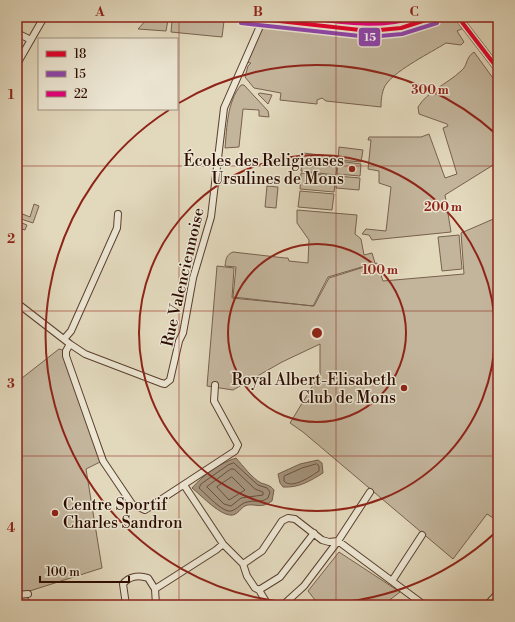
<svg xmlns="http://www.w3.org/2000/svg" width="515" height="622" font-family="'Libre Bodoni',serif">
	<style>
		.green { fill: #c3b59c; stroke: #78604e }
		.water { fill: #a4937c; stroke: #745d4a }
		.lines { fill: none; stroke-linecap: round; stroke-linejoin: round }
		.shore { stroke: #68503e; stroke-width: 1 }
		.minor-casing { stroke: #5a3f2f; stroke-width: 8 }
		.major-casing { stroke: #2c0c00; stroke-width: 10 }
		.highway-casing { stroke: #2c0c00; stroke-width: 10 }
		.minor { stroke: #ece6d3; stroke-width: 6 }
		.major { stroke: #e2d8bc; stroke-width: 8 }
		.highway { stroke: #e2d8bc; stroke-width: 9 }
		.bus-1-casing { stroke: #ece6d3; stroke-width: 7 }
		.bus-2-casing { stroke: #ece6d3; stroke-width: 7 }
		.bus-3-casing { stroke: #ece6d3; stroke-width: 7 }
		.bus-1 { stroke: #e4002b; stroke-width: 4 }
		.bus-2 { stroke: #8e44ad; stroke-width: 4 }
		.bus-3 { stroke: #e5007d; stroke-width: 4 }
		.grid { fill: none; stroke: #8f2418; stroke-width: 1; stroke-opacity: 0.55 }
		.ring { fill: none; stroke: #8f2418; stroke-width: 2 }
		.poi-dot { fill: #8f2418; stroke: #ece6d3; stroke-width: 1.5 }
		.labels { text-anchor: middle; stroke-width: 3; stroke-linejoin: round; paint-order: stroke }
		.poi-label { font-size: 16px; fill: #2c0c00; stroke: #ece6d3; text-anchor: end }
		.street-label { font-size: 16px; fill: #2c0c00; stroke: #ece6d3 }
		.centre { fill: #8f2418; stroke: #ece6d3; stroke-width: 2 }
		.ring-label { font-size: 12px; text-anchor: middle; font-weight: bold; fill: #8f2418; stroke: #ece6d3; stroke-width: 3; stroke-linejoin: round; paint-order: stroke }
		.line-badge { stroke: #ece6d3; stroke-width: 1.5 }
		.badge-label { font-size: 11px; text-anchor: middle; font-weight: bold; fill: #fff }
		.neatline { fill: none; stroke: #8f2418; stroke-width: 1.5 }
		.grid-label { font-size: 13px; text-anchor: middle; font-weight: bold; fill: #8f2418 }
	</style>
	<rect width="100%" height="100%" fill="#e2d8bc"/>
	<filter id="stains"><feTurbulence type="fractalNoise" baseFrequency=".005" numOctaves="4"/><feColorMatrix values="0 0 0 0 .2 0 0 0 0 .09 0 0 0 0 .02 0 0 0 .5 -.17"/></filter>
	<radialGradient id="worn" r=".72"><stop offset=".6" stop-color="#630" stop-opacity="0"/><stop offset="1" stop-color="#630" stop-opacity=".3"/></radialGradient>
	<path class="green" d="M149,17h51l22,2 2,2 -2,16 -51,-5 1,-11 -4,-1 -2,11 -28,-2z
		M435,17h23l8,10 -9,4 7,11 -3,3 -15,-2c-16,10 -48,26 -59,40 -5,6 -6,16 -6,24l-55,-6 -4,-3 -5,2v4l-37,-4 1,-7 -27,-5 -9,-11 3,-11 3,-3 -8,-1 19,-42 107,11 32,-3z
		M474,52l24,33v77l-53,33 6,37 -79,8 -3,-5 -7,-1 4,-5 20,2 5,-44 -12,-4v-12l-11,-2 3,-29h-3l1,-3h52l8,-3 16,44 12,-4 -14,-46 5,-2 -1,-2 -28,-10 -1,-7c10,-16 29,-23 43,-36 7,-5 4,-13 13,-19z
		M241,85h3l24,26 1,6 -10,-1v-6l-16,-1 -4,38 -14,1c2,-21 2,-46 16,-63z
		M260,93l12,2 -4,9 -10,-10z
		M339,147l24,3 -2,12 -23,-2z
		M303,153l35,4 -2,18 -35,-4z
		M338,161l23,3 -1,12 -23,-2z
		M301,173l35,3 -2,16 -34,-3z
		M337,176l23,2 -1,12 -23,-2z
		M267,186l11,1 -2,21 -11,-1z
		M300,191l34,3 -2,16 -34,-3z
		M34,204l5,2 -6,17 -15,-5 2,-5 10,4z
		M297,210l60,5 -2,19 6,5 3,16 8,-2 3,10 -47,14 -15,29 -80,-9 3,-30 -11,-1c1,-7 1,-11 8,-14l52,6h3l1,3 19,2 1,-23 -12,-17z
		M498,217v304l-11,-7 -34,45 -150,-127 -13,-9 30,-49v-30l-38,18 -49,28 -26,-4 10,-120 17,2 -2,30 82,8 15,-28 48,-15 6,18 81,-7 -3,-41z
		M17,221l10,4 -2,5 -3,-1 -2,8 -3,-1z
		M459,235l3,34 -20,2 -4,-34z
		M59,349l7,2 40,108 -20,10 16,99 -85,27v-213z
		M339,552l61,40 -17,13h-64l-11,-14z
		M26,597l3,2 2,6h-14v-7z"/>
	<path class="water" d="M236,458c7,8 16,20 25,25 6,2 9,2 13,7l-2,11c-2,1 -6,4 -8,4 -6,2 -13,-2 -19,1 -4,2 -7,8 -12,9 -12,2 -31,-19 -41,-27 11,-13 28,-25 44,-30z
		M318,460l4,3 1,10c-13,8 -24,15 -40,14l-3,-4 -2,-9 22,-10z"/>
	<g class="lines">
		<path class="shore" d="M234,463l24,22 9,3 3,4 -2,6c-7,5 -13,2 -21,4 -6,1 -9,7 -16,9 -8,2 -25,-17 -32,-23l2,-4 27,-19z
			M317,464l2,2v5c-8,5 -27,19 -35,10v-5l18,-8z
			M231,469h3l21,20 8,3v3l-22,3 -10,8 -7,-2 -17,-17z
			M232,477l13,13 -16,10 -12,-13z"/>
		<defs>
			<path id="minor" d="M269,17l82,10h28
				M458,17l40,52
				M17,33l14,7
				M17,64l27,-47
				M17,303l53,41 15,10 76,29 4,1 5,-4 9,-39 4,-8 10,-55 18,-61 13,-109 40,-91
				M64,339l7,-8 46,-103 1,-14
				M70,344l-4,7v5l37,105 29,43 13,6 90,-59 3,-6 -24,-44 1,-16
				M184,485l39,59 20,20 4,12 8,12 4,2 9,15
				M243,564l19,-13 20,-30 6,-3 7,1 27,21 7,2 9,-1 32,-49
				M392,581l30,-46
				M259,590l21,-13 34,-44
				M17,595l11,-1
				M126,605l-3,-21c6,-8 16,-9 25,-6l7,11
				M156,605l-1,-16 61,-39 7,-6
				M283,605l21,-19 34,-45 86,64
				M487,605l11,-12"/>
			<path id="major" d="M414,22l13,-5"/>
			<path id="highway" d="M352,17c25,10 36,7 62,5
				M364,18l29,-1"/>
		</defs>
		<use href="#minor" class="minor-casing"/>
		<use href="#major" class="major-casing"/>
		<use href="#highway" class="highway-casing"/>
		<use href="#minor" class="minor"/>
		<use href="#major" class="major"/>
		<use href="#highway" class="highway"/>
		<defs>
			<path id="bus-1" d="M242,17l127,14 32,-3 34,-11
				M458,17l40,52"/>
			<path id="bus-2" d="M241,23l128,14 33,-3 35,-11"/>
			<path id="bus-3" d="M297,17c40,4 79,13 119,0"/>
		</defs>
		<use href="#bus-1" class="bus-1-casing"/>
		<use href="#bus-2" class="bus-2-casing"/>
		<use href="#bus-3" class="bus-3-casing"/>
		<use href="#bus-1" class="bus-1"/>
		<use href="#bus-2" class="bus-2"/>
		<use href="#bus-3" class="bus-3"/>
	</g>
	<path class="grid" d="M179,17v588M336,17v588M17,166h481M17,311h481M17,456h481"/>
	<g class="ring">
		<circle cx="317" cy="333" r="89"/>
		<circle cx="317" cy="333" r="178"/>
		<path d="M496 532A268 268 0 1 1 169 110M179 103A268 268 0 0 1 496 134"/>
	</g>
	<g class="poi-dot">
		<circle cx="352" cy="169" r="4"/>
		<circle cx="404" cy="388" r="4"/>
		<circle cx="55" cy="513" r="4"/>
	</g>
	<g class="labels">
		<g class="poi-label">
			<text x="344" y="166">Écoles des Religieuses<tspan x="344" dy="18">Ursulines de Mons</tspan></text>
			<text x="396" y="385">Royal Albert-Elisabeth<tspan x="396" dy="18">Club de Mons</tspan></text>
			<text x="63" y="510" text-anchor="start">Centre Sportif<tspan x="63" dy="18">Charles Sandron</tspan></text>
		</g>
		<g class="street-label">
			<text transform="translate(182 277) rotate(-77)" y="6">Rue Valenciennoise</text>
		</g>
	</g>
	<circle cx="317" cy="333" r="6" class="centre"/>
	<g class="ring-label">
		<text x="430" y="94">300 m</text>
		<text x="443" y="211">200 m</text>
		<text x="380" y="274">100 m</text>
	</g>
	<rect class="line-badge" x="358" y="27" width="23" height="20" rx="4" fill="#8e44ad"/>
	<g class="badge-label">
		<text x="370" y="41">15</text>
	</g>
	<rect width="515" height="622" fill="none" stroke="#e2d8bc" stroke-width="44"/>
	<rect x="38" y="38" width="140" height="72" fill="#ece6d3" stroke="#9f8f7f"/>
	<rect x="46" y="51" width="20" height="6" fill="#e4002b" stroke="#9f8f7f"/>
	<text x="74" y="58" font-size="12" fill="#2c0c00">18</text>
	<rect x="46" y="71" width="20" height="6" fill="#8e44ad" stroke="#9f8f7f"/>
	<text x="74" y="78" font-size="12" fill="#2c0c00">15</text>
	<rect x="46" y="91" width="20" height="6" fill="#e5007d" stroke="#9f8f7f"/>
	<text x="74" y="98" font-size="12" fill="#2c0c00">22</text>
	<path d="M40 576v6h89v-6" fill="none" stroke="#2c0c00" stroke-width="2"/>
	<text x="46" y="576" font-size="12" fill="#2c0c00" stroke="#ece6d3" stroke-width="3" paint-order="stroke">100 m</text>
	<rect x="22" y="22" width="471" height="578" class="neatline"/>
	<g class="grid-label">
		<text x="100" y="16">A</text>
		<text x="258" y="16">B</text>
		<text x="414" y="16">C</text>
		<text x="11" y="99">1</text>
		<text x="11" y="243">2</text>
		<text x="11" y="388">3</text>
		<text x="11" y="532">4</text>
	</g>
	<rect width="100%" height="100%" filter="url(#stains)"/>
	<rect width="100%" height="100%" fill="url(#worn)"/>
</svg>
